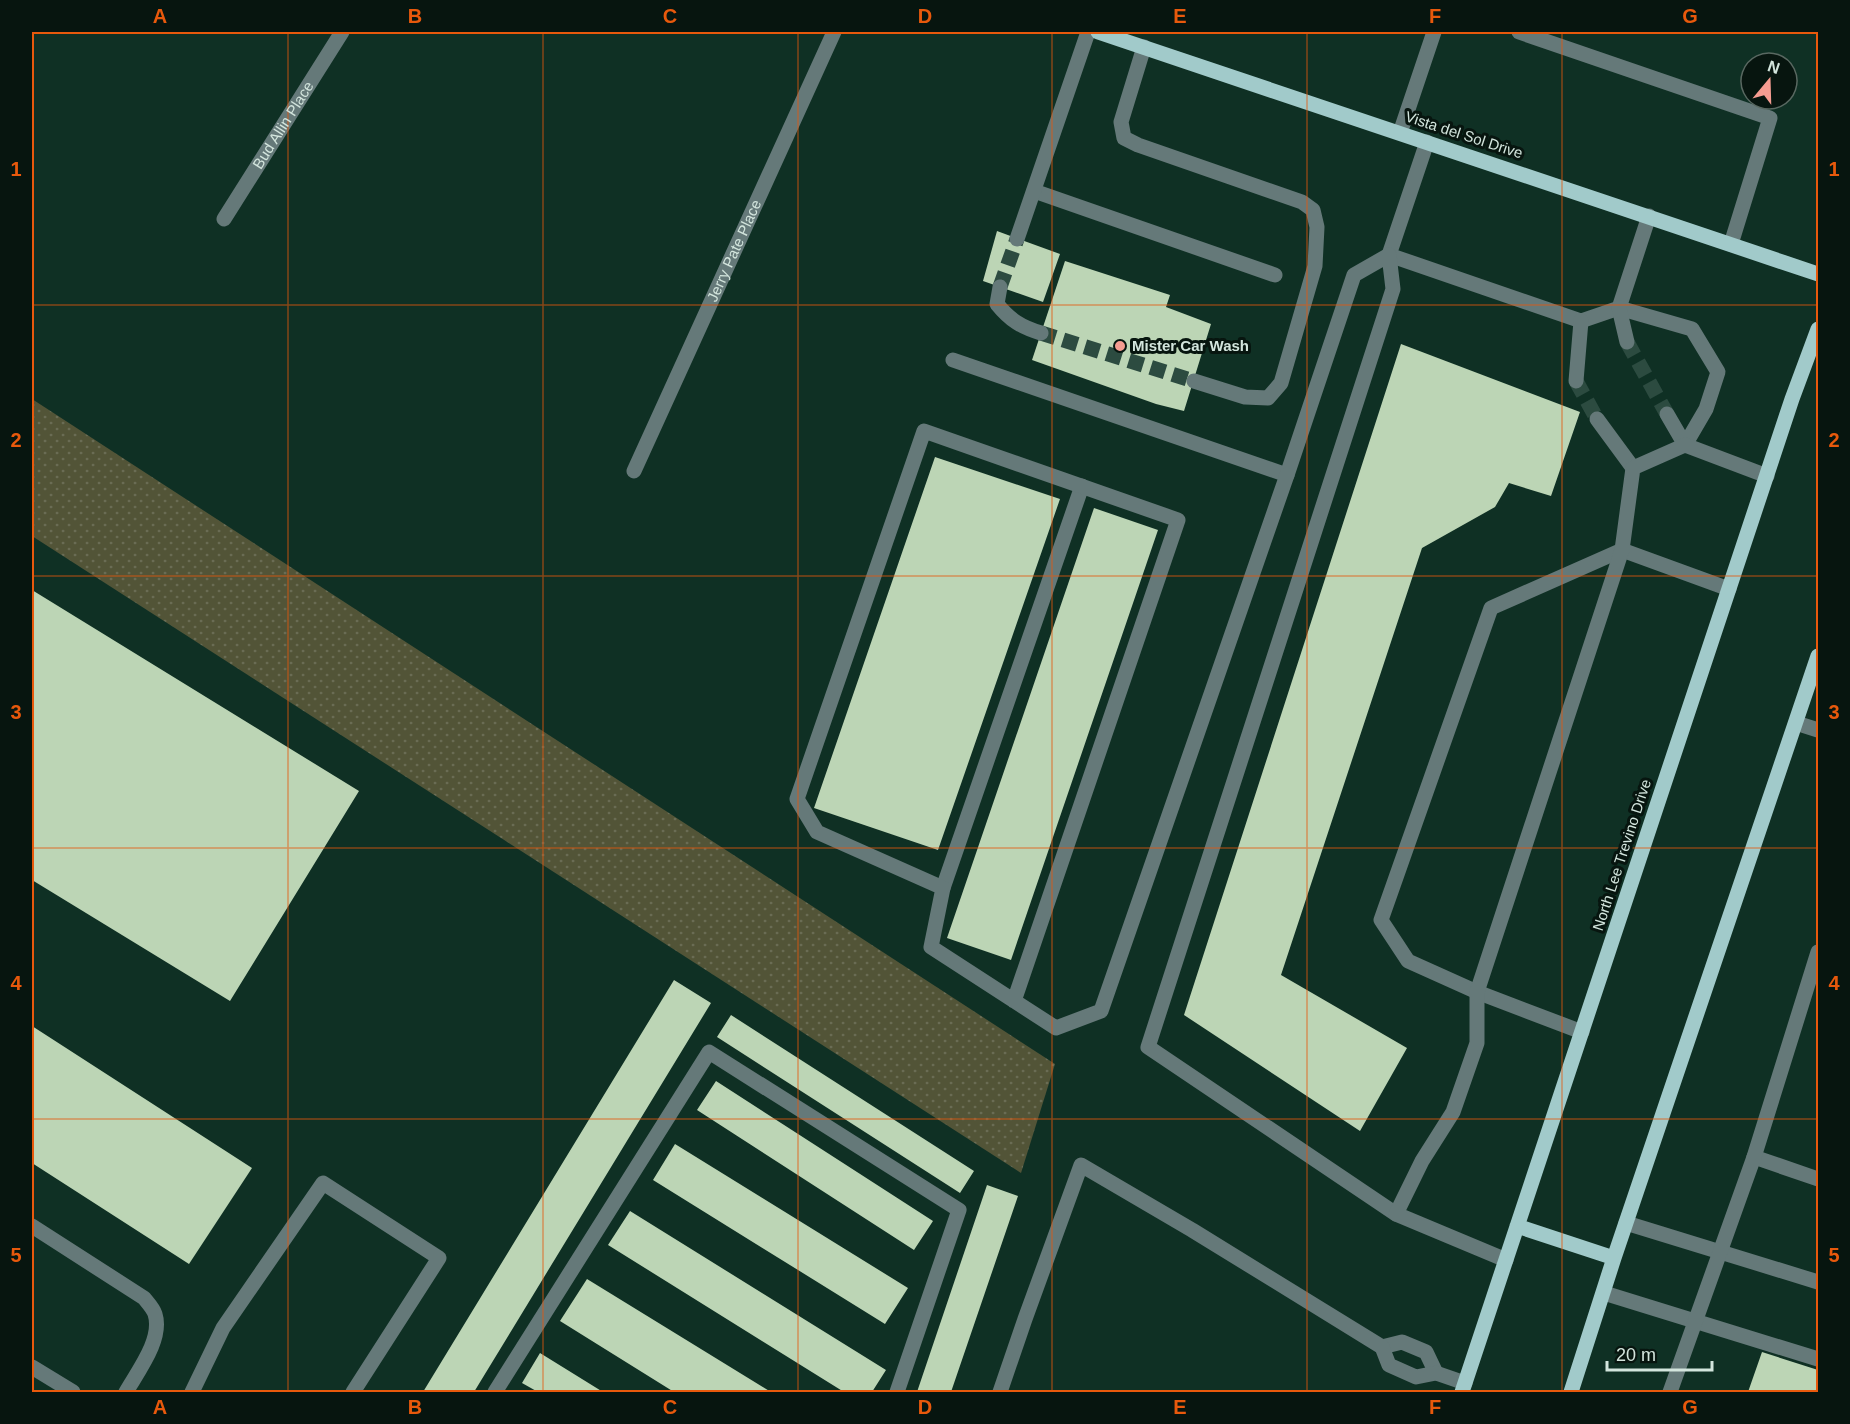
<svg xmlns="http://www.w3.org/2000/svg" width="1850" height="1424" font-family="Helvetica,sans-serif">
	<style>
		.grass { fill: url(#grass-dots) }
		.building { fill: #bcd5b5 }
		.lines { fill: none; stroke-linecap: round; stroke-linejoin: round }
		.minor-tunnel { stroke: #2c4b40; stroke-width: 15; stroke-dasharray: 15 8; stroke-linecap: butt }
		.minor { stroke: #657979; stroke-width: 15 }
		.major { stroke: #a1caca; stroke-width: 15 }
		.grid { fill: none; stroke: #e8590c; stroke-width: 1.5; stroke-opacity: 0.55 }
		.poi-dot { fill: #f59c91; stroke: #07150f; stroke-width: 2 }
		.labels { text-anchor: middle; stroke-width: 6; stroke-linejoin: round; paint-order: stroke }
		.street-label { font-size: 15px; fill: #d3e5dd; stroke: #07150f }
		.poi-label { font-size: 15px; font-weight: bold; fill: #d3e5dd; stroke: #07150f; text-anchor: start }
		.neatline { fill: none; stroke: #e8590c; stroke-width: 2 }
		.grid-label { font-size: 20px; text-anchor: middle; font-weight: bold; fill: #e8590c }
	</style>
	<defs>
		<pattern id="grass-dots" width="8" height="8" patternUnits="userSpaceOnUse" patternTransform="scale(1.5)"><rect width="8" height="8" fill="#525437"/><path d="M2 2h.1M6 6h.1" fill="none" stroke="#6a6c54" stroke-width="1.8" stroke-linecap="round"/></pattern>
	</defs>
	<rect width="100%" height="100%" fill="#0f3024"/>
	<path class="grass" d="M32,399l1023,665 -34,109 -989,-637z"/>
	<path class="building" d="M997,231l63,23 -17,48 -60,-21z
		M1065,261l105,34 -4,12 45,17 -27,87 -28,-7 -124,-44z
		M1401,344l179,68 -29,84 -42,-13 -14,24 -73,41 -141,427 126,73 -47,83 -176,-116z
		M935,457l125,42 -122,351 -124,-42z
		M1094,508l64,22 -147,430 -64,-22z
		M32,590l327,201 -129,210 -198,-121z
		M674,980l37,23 -237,389h-51z
		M731,1015l243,156 -14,22 -243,-156z
		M32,1026l220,142 -63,96 -157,-101z
		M716,1081l217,140 -19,29 -217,-140z
		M675,1144l233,144 -23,36 -232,-144z
		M987,1185l31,11 -67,196h-34z
		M630,1211l256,159 -14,22h-28l-236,-147z
		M587,1279l184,113h-97l-114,-71z
		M1762,1352l56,18v22h-70z
		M540,1353l63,39h-65l-16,-9z"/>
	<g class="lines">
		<path class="minor-tunnel" d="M1000,287l17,-48
			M1041,333l153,48
			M1627,342l40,72
			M1576,381l21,38"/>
		<g class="minor">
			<path d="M1519,32l251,86 -39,126"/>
			<path d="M1144,47l-23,75 3,16 14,7 164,57 11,8 4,17 -2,39 -34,117 -13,15 -23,-1 -51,-16"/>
			<path d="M1400,133l34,-101"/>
			<path d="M1427,142l-38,113 192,66 38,-13 30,-92"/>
			<path d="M1034,191l241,84"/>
			<path id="s1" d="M224,219l118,-187"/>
			<path d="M1017,239l71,-207"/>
			<path d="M1000,287l-3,17c13,16 24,23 44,29"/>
			<path d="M1619,308l73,21 26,43 -12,37 -21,36 -18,-31"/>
			<path d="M1619,308l8,34"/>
			<path d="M953,360l334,115 67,-200 35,-20 4,34 -245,758 248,167"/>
			<path d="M1576,381l5,-60"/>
			<path d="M1597,419l36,49"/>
			<path id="s2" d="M634,471l200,-439"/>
			<path d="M1796,723l22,7"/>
			<path d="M943,888l139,-402"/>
			<path d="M1014,1001l164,-481 -254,-89 -127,368 20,33 126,56 -12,59 125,81 45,-17 186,-536"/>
			<path d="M1582,1032l-105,-40 -69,-31 -27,-41 110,-312 131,-58 107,39"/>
			<path d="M1754,1157l64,22"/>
			<path d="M1626,1223l192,59"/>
			<path d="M32,1226l112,72c4,5 9,10 11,16 8,25 -17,57 -29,78"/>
			<path d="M1506,1260l-110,-46 26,-53 31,-49 24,-69v-51l145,-442 11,-82 52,-23 82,31"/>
			<path d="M1604,1293l214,66"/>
			<path d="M1382,1347l20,-5 24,10 10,21"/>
			<path d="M32,1367l41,25"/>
			<path d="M192,1392l31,-64 100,-145 116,75 -86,134"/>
			<path d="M495,1392l214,-340 250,158 -62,182"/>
			<path d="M1000,1392l25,-73 56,-154 111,65 190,117 7,18 27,12 20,-4 29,10"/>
			<path d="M1670,1392l84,-235 64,-205"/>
		</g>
		<path class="major" d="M1098,32l720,242
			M1517,1226l97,32
			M1462,1392l330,-993 26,-70
			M1571,1392l43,-134 204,-602"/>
	</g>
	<path class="grid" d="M288,32v1360M543,32v1360M798,32v1360M1052,32v1360M1307,32v1360M1562,32v1360M32,305h1786M32,576h1786M32,848h1786M32,1119h1786"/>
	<circle class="poi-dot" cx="1120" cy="346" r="6"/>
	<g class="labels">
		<g class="street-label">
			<text dy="5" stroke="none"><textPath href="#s1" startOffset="111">Bud Allin Place</textPath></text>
			<text transform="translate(1464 135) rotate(18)" y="5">Vista del Sol Drive</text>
			<text dy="5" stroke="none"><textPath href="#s2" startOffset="242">Jerry Pate Place</textPath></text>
			<text transform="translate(1622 855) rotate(-72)" y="5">North Lee Trevino Drive</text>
		</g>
		<g class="poi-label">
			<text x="1132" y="351">Mister Car Wash</text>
		</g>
	</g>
	<rect width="1850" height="1424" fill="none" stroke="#07150f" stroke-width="66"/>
	<g transform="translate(1769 81) rotate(19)"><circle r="28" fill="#07150f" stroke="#596861" stroke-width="1.5"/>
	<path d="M0-4.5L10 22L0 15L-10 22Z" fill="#f59c91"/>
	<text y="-9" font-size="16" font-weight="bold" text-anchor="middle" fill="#d3e5dd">N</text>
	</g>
	<path d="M1607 1361v9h105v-9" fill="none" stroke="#d3e5dd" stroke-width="3"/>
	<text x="1616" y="1361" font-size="18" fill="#d3e5dd" stroke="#07150f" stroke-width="4.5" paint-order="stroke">20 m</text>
	<rect x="33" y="33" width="1784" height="1358" class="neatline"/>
	<g class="grid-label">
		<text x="160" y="23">A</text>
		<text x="415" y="23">B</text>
		<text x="670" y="23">C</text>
		<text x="925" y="23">D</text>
		<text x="1180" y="23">E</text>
		<text x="1435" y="23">F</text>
		<text x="1690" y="23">G</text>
		<text x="16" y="176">1</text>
		<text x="1834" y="176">1</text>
		<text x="16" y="447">2</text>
		<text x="1834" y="447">2</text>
		<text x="16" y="719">3</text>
		<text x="1834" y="719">3</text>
		<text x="16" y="990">4</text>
		<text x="1834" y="990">4</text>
		<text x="16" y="1262">5</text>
		<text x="1834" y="1262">5</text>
		<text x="160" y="1414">A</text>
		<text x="415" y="1414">B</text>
		<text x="670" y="1414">C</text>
		<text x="925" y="1414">D</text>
		<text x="1180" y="1414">E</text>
		<text x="1435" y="1414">F</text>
		<text x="1690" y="1414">G</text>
	</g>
</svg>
